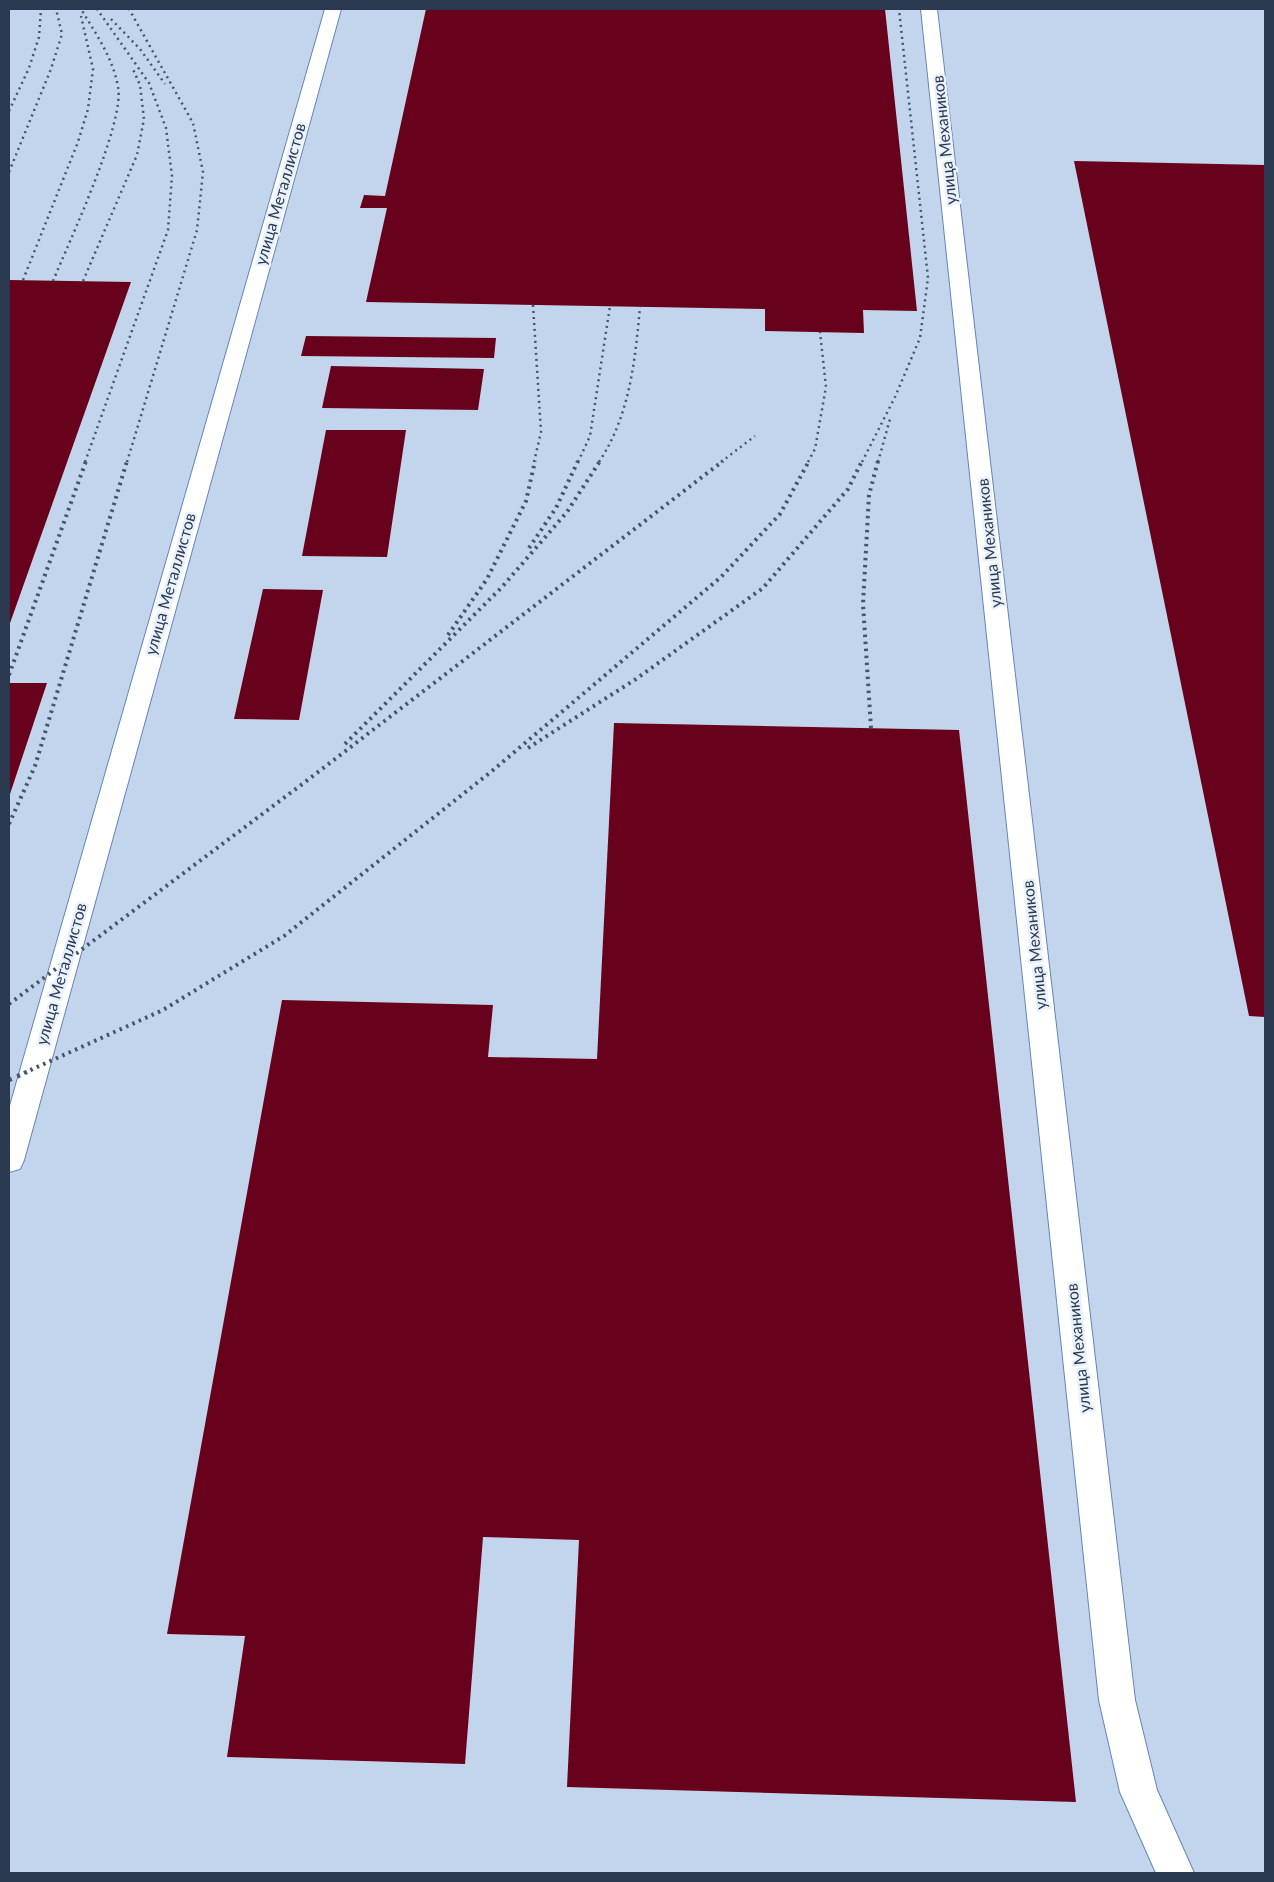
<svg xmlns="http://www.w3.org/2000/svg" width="1274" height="1882" font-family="Lato,sans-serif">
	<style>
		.built { fill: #c3d5ec }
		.building { fill: #68021c }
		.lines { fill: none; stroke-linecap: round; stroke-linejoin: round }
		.street-casing { stroke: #6286b9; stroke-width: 2 }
		.street { fill: #fff; fill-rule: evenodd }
		.rail-far2 { stroke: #45556b; stroke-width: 2.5; stroke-dasharray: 2 4; stroke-linecap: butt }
		.rail-far1 { stroke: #45556b; stroke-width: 4; stroke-dasharray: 2.5 4.5; stroke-linecap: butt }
		.rail { stroke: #45556b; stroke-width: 4.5; stroke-dasharray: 3 6; stroke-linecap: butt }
		.labels { text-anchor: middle; stroke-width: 5; stroke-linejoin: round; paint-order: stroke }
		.street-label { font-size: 16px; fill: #2a394f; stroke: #e9f1fc }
	</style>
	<rect width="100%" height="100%" fill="#d4e5fb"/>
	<path class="built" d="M9,9h1256v1864h-1256z"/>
	<path class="building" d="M426,9h459l32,302 -54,-1 1,23 -99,-2v-22l-399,-7 21,-94h-27l4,-13 21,1z
		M1074,161l191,4v852l-16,-1z
		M9,280l122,2 -122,344z
		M306,336l190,2 -2,20 -193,-2z
		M331,366l153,3 -6,41 -156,-2z
		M326,430h80l-19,127 -85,-1z
		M263,589l60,1 -24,130 -65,-1z
		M9,683h38l-38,114z
		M614,723l345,7 117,1072 -509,-15 12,-247 -96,-3 -18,227 -238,-7 18,-121 -78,-2 115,-634 211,5 -5,52 109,2z"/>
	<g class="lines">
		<defs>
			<path id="street" d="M325,9h16l-317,1151 -4,9 -11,3v-63z
				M921,9h16l198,1691 22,90 37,83h-38l-36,-81 -21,-92z"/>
		</defs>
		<use href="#street" class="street-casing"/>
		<use href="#street" class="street"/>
		<path class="rail-far2" d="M111,19l29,30 25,35
			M9,111l20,-43 10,-31 2,-28
			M9,172l42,-103 11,-35 -6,-25
			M23,280l55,-138 10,-33 5,-40 -12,-53
			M53,281c16,-39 72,-158 65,-194 -5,-29 -22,-53 -37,-78
			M83,281l54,-126 7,-36 -4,-34 -8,-18
			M533,305l8,127 -7,30
			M85,462l83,-232 4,-54 -6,-48 -17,-45 -52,-74
			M127,462l70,-232 6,-58 -10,-49 -64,-114
			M578,462l12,-26 20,-130
			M599,462c31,-47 36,-101 41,-155
			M721,462l34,-26
			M808,462l7,-13 11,-62 -6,-55
			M862,462l33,-65 25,-59 8,-60 -29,-269
			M878,462l12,-43"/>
		<path class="rail-far1" d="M529,548l27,-40 22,-47
			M448,635l39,-56 39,-78 9,-40
			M9,675l77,-214
			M871,728l-8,-124 6,-109 9,-34
			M345,744l157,-157 65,-75 33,-51
			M528,748l108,-69 127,-91 85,-99 14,-28
			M9,824l26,-58 92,-305
			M9,1004l300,-225 414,-318
			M24,1073l139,-63 121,-74 208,-165 229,-194 59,-63 29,-53"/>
		<path class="rail" d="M9,1080l18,-8"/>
	</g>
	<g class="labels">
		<g class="street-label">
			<text transform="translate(944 140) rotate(-96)" y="6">улица Механиков</text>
			<text transform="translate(280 194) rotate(-74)" y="6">улица Металлистов</text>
			<text transform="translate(989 543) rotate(-96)" y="6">улица Механиков</text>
			<text transform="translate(170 584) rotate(-74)" y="6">улица Металлистов</text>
			<text transform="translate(1034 945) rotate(-96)" y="6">улица Механиков</text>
			<text transform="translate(61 974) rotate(-74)" y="6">улица Металлистов</text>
			<text transform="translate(1078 1348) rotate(-96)" y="6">улица Механиков</text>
		</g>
	</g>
	<rect width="1274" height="1882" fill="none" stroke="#2a394f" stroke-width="20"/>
</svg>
